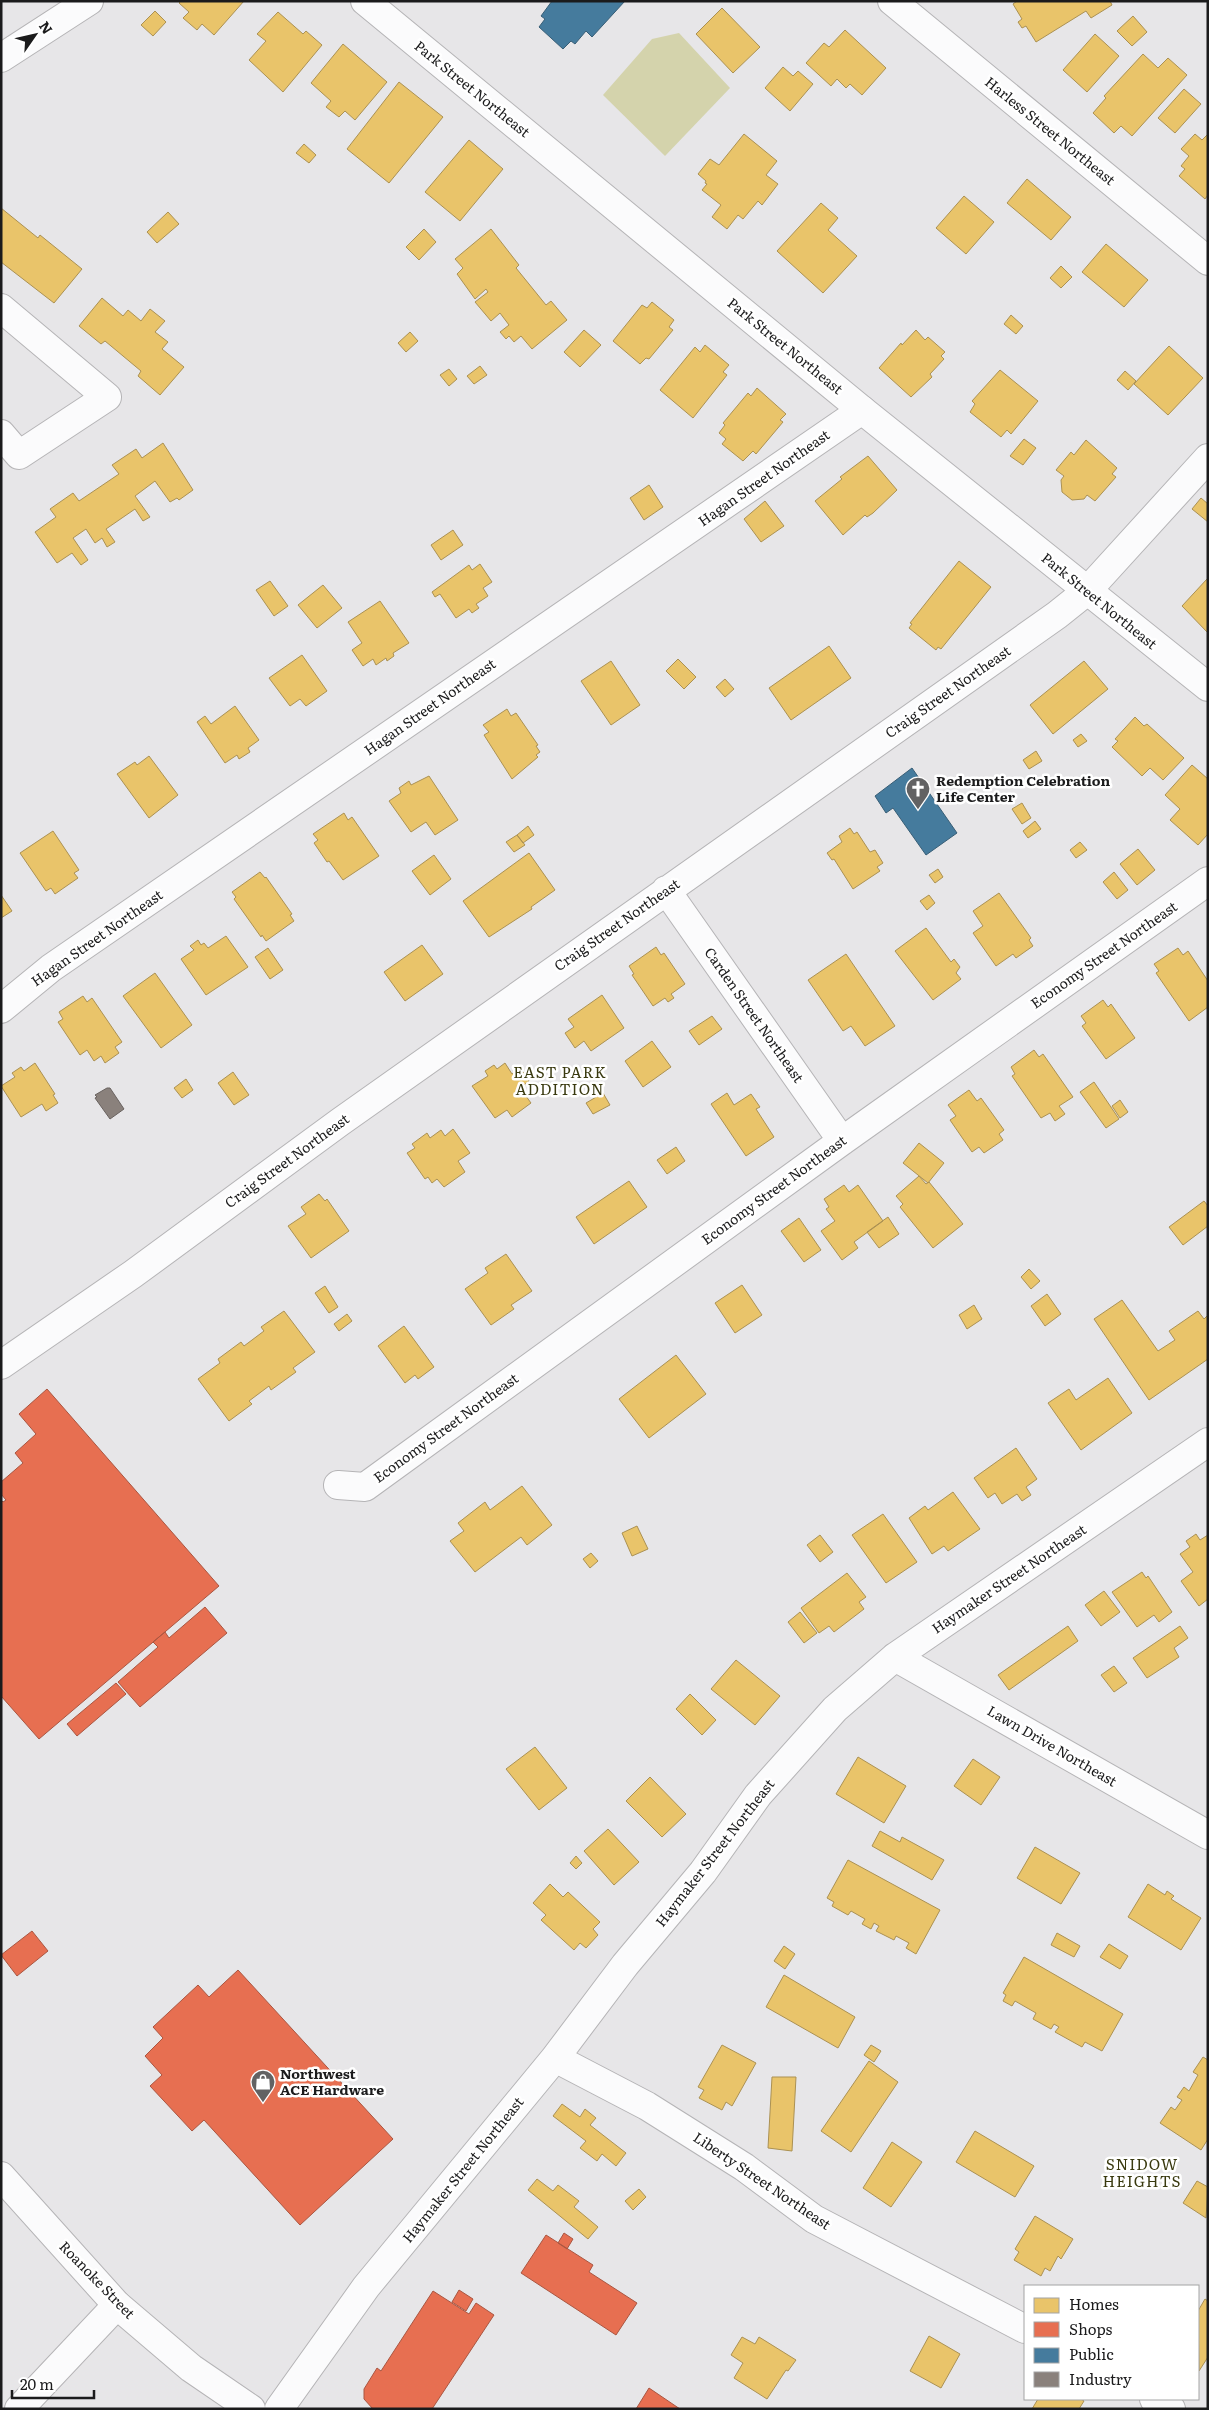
<svg xmlns="http://www.w3.org/2000/svg" width="1209" height="2410" font-family="Literata,serif">
	<style>
		.green { fill: #d4d3ac }
		.homes { fill: #e9c46a; stroke: #ab9153 }
		.shops { fill: #e76f51; stroke: #aa5641 }
		.public { fill: #457b9d; stroke: #385e76 }
		.industry { fill: #8a817c; stroke: #69625f }
		.lines { fill: none; stroke-linecap: round; stroke-linejoin: round }
		.street-casing { stroke: #b5b4b6; stroke-width: 30 }
		.secondary-casing { stroke: #b5b4b6; stroke-width: 30 }
		.primary-casing { stroke: #b5b4b6; stroke-width: 30 }
		.street { stroke: #fbfbfc; stroke-width: 28 }
		.secondary { stroke: #fbfbfc; stroke-width: 28 }
		.primary { stroke: #fbfbfc; stroke-width: 28 }
		.labels { text-anchor: middle; stroke-width: 5; stroke-linejoin: round; paint-order: stroke }
		.street-label { font-size: 14px; fill: #1b1b1c; stroke: #fff }
		.poi-label { font-size: 14px; font-weight: bold; fill: #1b1b1c; stroke: #fff; text-anchor: start }
		.neighbourhood-label { font-size: 15px; letter-spacing: 1px; fill: #39390f; stroke: #fff }
	</style>
	<rect width="100%" height="100%" fill="#e7e6e8"/>
	<path class="green" d="M679,33l51,55 -65,68 -62,-61 49,-56z"/>
	<path class="homes" d="M181,1h63l-30,34 -12,-11 -5,6 -14,-12 6,-6 -10,-9z
		M1017,1h93l2,4 -21,13 -5,-7 -50,31 -10,-16 -4,2 -4,-6 4,-3 -9,-15z
		M722,8l38,39 -27,26 -37,-39z
		M155,11l11,11 -13,14 -12,-11z
		M278,12l25,22 3,-3 16,14 -39,47 -34,-32 17,-19 -9,-7z
		M1133,16l14,16 -15,14 -15,-15z
		M845,30l41,38 -24,27 -12,-11 -4,4 -9,-9 -6,7 -25,-23 18,-20 5,4z
		M1095,34l24,22 -32,36 -24,-22z
		M343,44l44,38 -32,38 -10,-9 -6,6 -13,-10 5,-6 -20,-18z
		M1143,54l15,14 10,-10 19,17 -55,61 -11,-10 -7,7 -21,-20 13,-15 -2,-2z
		M783,67l10,9 5,-5 15,13 -23,27 -25,-23z
		M399,82l44,35 -54,66 -42,-34z
		M1184,89l17,15 -26,29 -17,-15z
		M744,134l33,27 -11,14 12,9 -16,21 -4,-4 -15,18 -5,-4 -11,14 -15,-12 9,-12 -19,-15 5,-6 -2,-1 1,-2 -8,-7 12,-15 9,6z
		M1195,134l7,6 6,-6v61l-3,4 -26,-23 6,-7 -4,-3 8,-10 -8,-7z
		M469,140l34,29 -43,52 -35,-29z
		M304,144l12,11 -7,8 -13,-10z
		M1027,179l44,38 -20,23 -44,-37z
		M964,196l30,26 -28,32 -30,-26z
		M821,203l17,15 -10,12 29,26 -34,37 -46,-42z
		M1,208l37,30 2,-3 42,34 -28,34 -53,-41z
		M168,212l11,12 -22,19 -10,-11z
		M424,229l12,13 -17,18 -13,-13z
		M491,229l28,36 -3,3 30,37 5,-4 16,19 -35,29 -11,-13 -7,6 -5,-6 -3,3 -6,-7 9,-7 -9,-12 -9,8 -16,-19 13,-10 -2,-3 -11,10 -18,-25 6,-6 -8,-9z
		M1106,244l42,36 -24,27 -42,-35z
		M1061,266l11,11 -11,11 -11,-10z
		M102,298l21,18 5,-6 13,11 9,-12 15,12 -10,11 13,10 -6,7 22,18 -24,28 -22,-19 3,-5 -36,-30 -4,3 -22,-18z
		M652,302l22,18 -5,7 4,3 -24,29 -3,-1 -6,6 -27,-23 29,-36 5,3z
		M1011,315l12,11 -7,8 -12,-10z
		M584,330l17,15 -21,22 -16,-15z
		M916,330l9,10 3,-3 17,15 -4,4 3,3 -14,15 2,3 -21,20 -32,-29 22,-25 1,2z
		M410,332l8,9 -12,11 -8,-9z
		M705,345l24,20 -6,7 4,3 -34,43 -33,-28 35,-43 5,5z
		M1169,346l34,32 -35,37 -34,-31z
		M480,366l7,9 -13,9 -7,-8z
		M449,369l8,10 -8,7 -9,-11z
		M1000,370l38,31 -27,33 -4,-4 -6,7 -31,-25 5,-8 -3,-3z
		M1125,371l11,10 -8,9 -11,-10z
		M757,388l29,26 -6,6 3,2 -27,32 -3,-3 -10,10 -21,-17 4,-5 -7,-6 6,-8 -2,-2 25,-30 3,3z
		M1024,439l12,9 -13,17 -13,-9z
		M1086,440l31,28 -5,6 4,3 -21,24 -8,-6 -3,4 -12,1 -10,-8 -1,-12 3,-4 -8,-6 15,-18 3,3z
		M163,443l30,47 -14,10 -2,-2 -7,4 -15,-21 -20,15 15,21 -7,4 -8,-12 -29,20 9,13 -8,5 -5,-9 -7,5 -9,-14 -13,9 15,22 -7,5 -9,-12 -15,10 -22,-31 21,-15 -6,-8 23,-16 6,8 40,-27 -7,-9 24,-16 6,9z
		M868,456l29,34 -24,23 -6,4 -2,-2 -22,20 -28,-34 27,-22 -2,-2z
		M649,485l14,22 -19,13 -14,-22z
		M1201,498l7,6v18l-16,-13z
		M765,501l19,25 -23,16 -17,-23z
		M453,530l10,15 -22,15 -10,-15z
		M959,561l32,26 -50,62 -3,-2 -2,3 -27,-22 3,-4 -2,-1z
		M480,564l12,18 -9,6 5,8 -12,8 3,4 -7,5 -3,-4 -13,9 -16,-24 -5,3 -3,-5 37,-27 3,5z
		M1207,579l1,1v53l-26,-27z
		M270,581l18,25 -14,10 -18,-26z
		M323,585l19,23 -25,20 -19,-23z
		M380,601l29,42 -16,10 1,3 -7,5 -1,-3 -10,7 -3,-6 -10,7 -11,-16 10,-7 -14,-21z
		M829,646l22,32 -60,42 -22,-32z
		M302,655l25,36 -21,15 -6,-7 -10,7 -21,-28z
		M678,659l18,18 -12,12 -18,-18z
		M611,661l29,44 -29,20 -30,-44z
		M1084,661l24,28 -55,45 -23,-29z
		M725,679l9,10 -9,8 -9,-10z
		M235,706l24,34 -11,8 2,4 -11,7 -2,-4 -12,8 -28,-41 8,-6 6,8z
		M507,709l4,7 5,-3 22,32 -2,1 4,6 -4,3 2,2 -26,22 -28,-44 5,-3 -6,-7z
		M1135,717l9,9 3,-2 37,34 -21,22 -13,-12 -8,8 -30,-29 6,-6 -3,-2z
		M1081,734l6,7 -9,6 -5,-7z
		M1036,751l6,10 -13,8 -6,-9z
		M149,756l29,39 -29,23 -32,-44 18,-12 2,3z
		M1192,765l16,14v55l-10,11 -28,-25 10,-11 -15,-14z
		M429,776l29,44 -23,15 -9,-13 -15,10 -22,-31 12,-8 -2,-5 10,-7 2,4z
		M1022,803l9,15 -9,6 -10,-15z
		M344,813l4,7 4,-3 27,39 -36,24 -14,-19 -2,1 -13,-19 4,-3 -5,-6z
		M1035,821l6,8 -13,9 -5,-7z
		M528,826l6,9 -11,8 -6,-8z
		M850,828l4,6 3,-2 13,20 5,-2 8,13 -6,4 3,4 -27,18 -19,-30 -2,1 -5,-7 15,-11 -3,-6z
		M53,831l26,39 -5,3 4,5 -23,16 -4,-6 -5,3 -26,-38z
		M517,835l8,10 -11,7 -8,-10z
		M1080,842l7,8 -11,8 -6,-8z
		M1138,849l17,21 -18,15 -17,-21z
		M529,853l26,37 -24,17 1,2 -43,28 -26,-36z
		M434,855l17,24 -21,16 -18,-24z
		M938,869l5,8 -8,6 -6,-8z
		M260,872l5,6 1,-1 26,37 -2,1 4,6 -28,20 -4,-6 -1,2 -27,-38 2,-2 -4,-5z
		M1114,872l14,18 -11,9 -14,-17z
		M999,893l32,45 -2,2 4,6 -17,12 -3,-4 -17,12 -23,-33 10,-7 -10,-15z
		M1,895l11,16 -11,7z
		M929,895l6,8 -8,7 -7,-9z
		M926,928l25,34 3,-3 6,8 -4,6 5,6 -28,21 -38,-49z
		M226,936l22,31 -42,28 -25,-36 13,-9 -4,-4 8,-6 3,5 3,-2 4,5z
		M422,945l21,29 -38,27 -21,-29z
		M656,947l5,8 3,-2 21,31 -14,10 3,4 -6,4 -3,-4 -12,8 -21,-31 2,-1 -5,-8z
		M268,948l15,22 -13,9 -15,-22z
		M1178,948l5,7 5,-4 20,30v26l-19,14 -33,-48 3,-2 -5,-7z
		M846,954l49,72 -30,20 -14,-20 -8,5 -35,-51z
		M155,973l37,52 -31,23 -38,-52z
		M602,995l22,33 -33,23 -7,-10 -9,7 -10,-15 9,-6 -6,-8z
		M83,996l4,6 5,-4 30,44 -7,5 4,6 -14,10 -4,-7 -7,5 -7,-11 -7,5 -22,-33 5,-3 -4,-7z
		M1103,1000l5,7 3,-3 24,34 -29,21 -24,-33 4,-3 -5,-7z
		M712,1016l10,13 -23,16 -10,-14z
		M652,1041l19,26 -28,20 -18,-26z
		M1034,1050l5,7 4,-3 30,43 -14,9 6,8 -10,7 -5,-8 -9,5 -29,-42 3,-2 -4,-7z
		M35,1063l20,31 -2,1 5,8 -12,8 -4,-7 -21,13 -20,-31 14,-9 -3,-4 9,-6 3,4z
		M505,1063l7,11 8,-6 9,13 -9,7 11,15 -19,14 -5,-7 -12,8 -23,-32 16,-10 -3,-5 9,-6 3,4z
		M233,1072l16,23 -15,10 -16,-22z
		M186,1079l7,11 -11,8 -8,-10z
		M1094,1082l25,37 -13,9 -26,-36z
		M969,1090l8,11 4,-3 23,32 -5,4 4,6 -19,13 -5,-6 -7,5 -22,-32 6,-4 -8,-11z
		M603,1093l7,12 -17,9 -7,-11z
		M727,1093l7,12 17,-11 9,13 -4,2 18,28 -28,19 -35,-52z
		M1120,1100l8,12 -8,6 -8,-12z
		M453,1129l17,24 -12,8 7,11 -21,15 -7,-8 -5,4 -4,-6 -3,2 -18,-26 8,-5 -3,-4 15,-11 3,5 11,-8 4,6z
		M919,1143l25,20 -16,20 -25,-20z
		M676,1147l9,14 -18,13 -10,-14z
		M919,1176l7,8 3,-2 34,42 -30,24 -33,-41 3,-3 -7,-8z
		M629,1181l18,26 -53,37 -18,-27z
		M844,1185l5,7 9,-7 25,36 -29,21 4,6 -16,12 -21,-29 14,-10 -9,-12 3,-2 -5,-8z
		M319,1194l6,7 2,-2 22,32 -38,27 -23,-32 18,-12 -5,-7z
		M1204,1201l4,5v20l-25,19 -14,-18z
		M888,1217l11,17 -20,14 -12,-16z
		M799,1218l22,32 -17,12 -23,-31z
		M506,1254l26,37 -21,14 3,4 -23,16 -26,-36 23,-16 -3,-5z
		M1029,1269l11,12 -9,8 -10,-12z
		M742,1285l20,30 -27,18 -20,-30z
		M325,1286l13,21 -9,6 -14,-20z
		M1047,1294l14,20 -16,12 -14,-20z
		M1122,1300l36,51 17,-11 -6,-9 29,-20 6,8 4,-4v44l-59,41 -55,-81z
		M974,1305l8,14 -15,10 -8,-14z
		M284,1311l31,41 -22,16 3,4 -25,18 -2,-4 -20,15 3,3 -23,17 -31,-42 22,-16 -2,-4 23,-17 3,4 20,-15 -3,-4z
		M347,1314l5,7 -13,10 -5,-7z
		M404,1326l30,41 -16,12 -3,-4 -10,8 -27,-37z
		M676,1355l30,39 -57,44 -30,-39z
		M1108,1378l24,35 -51,37 -33,-47 21,-14 7,11z
		M1016,1448l21,31 -11,8 5,8 -9,6 -5,-7 -15,10 -7,-11 -7,5 -14,-20z
		M522,1486l30,39 -25,20 -6,-8 -46,35 -25,-31 14,-10 -6,-8 27,-21 5,8z
		M953,1492l27,37 -32,22 -4,-5 -12,8 -23,-36 16,-12 3,4z
		M883,1514l34,48 -31,21 -34,-48z
		M637,1526l11,23 -16,7 -10,-23z
		M1196,1534l4,6 8,-5v64l-9,7 -18,-25 12,-9 -13,-18 10,-7 -4,-6z
		M820,1535l13,17 -13,10 -13,-17z
		M591,1553l7,8 -8,7 -7,-9z
		M1142,1572l4,6 2,-2 24,36 -13,10 -5,-7 -17,12 -25,-35z
		M847,1573l19,24 -7,5 5,7 -30,23 -5,-6 -10,7 -18,-25z
		M1104,1591l16,21 -19,14 -16,-21z
		M800,1612l17,21 -13,10 -16,-21z
		M1068,1626l10,15 -69,49 -11,-15z
		M1180,1626l8,12 -14,10 5,9 -32,21 -14,-20z
		M736,1660l44,36 -25,29 -44,-36z
		M1114,1666l13,17 -13,9 -13,-17z
		M690,1694l26,26 -14,15 -26,-26z
		M535,1747l32,41 -28,22 -33,-41z
		M858,1757l48,29 -22,37 -48,-29z
		M973,1759l27,18 -19,28 -27,-19z
		M650,1777l36,37 -24,23 -36,-36z
		M608,1829l31,33 -25,23 -30,-34z
		M880,1831l20,11 2,-5 42,23 -12,20 -60,-34z
		M1035,1847l45,26 -19,31 -44,-26z
		M576,1856l6,7 -6,6 -6,-6z
		M848,1860l92,50 -24,44 -10,-6 3,-5 -13,-7 -2,4 -18,-9 3,-5 -5,-3 -3,6 -9,-5 3,-5 -14,-8 -3,4 -16,-9 2,-4 -7,-4z
		M550,1884l13,13 5,-5 32,30 -7,7 5,6 -12,13 -6,-5 -6,7 -33,-30 5,-5 -13,-12z
		M1148,1884l17,11 2,-4 7,5 -3,3 30,19 -20,32 -53,-33z
		M1057,1933l23,13 -6,11 -23,-12z
		M1109,1944l19,12 -8,13 -20,-12z
		M784,1946l11,8 -10,15 -11,-8z
		M1024,1957l99,57 -21,37 -17,-9 -3,5 -27,-15 4,-5 -5,-3 -3,5 -18,-10 3,-6 -21,-12 -3,5 -9,-5 3,-6 -3,-2z
		M784,1975l71,42 -17,31 -72,-41z
		M722,2045l34,18 -24,43 -6,-4 -4,8 -23,-12 5,-8 -6,-3z
		M871,2045l10,6 -7,11 -10,-7z
		M1203,2057l5,3v79l-7,11 -41,-27 11,-16 4,3 7,-10 -5,-3 7,-10 5,4 9,-16 -5,-3z
		M869,2061l29,21 -47,70 -30,-21z
		M772,2077h24l-4,74 -24,-3z
		M562,2104l18,13 5,-8 11,9 -6,7 36,28 -10,13 -14,-12 -5,7 -17,-13 6,-7 -33,-25z
		M975,2131l59,35 -19,31 -59,-35z
		M892,2142l30,20 -31,45 -28,-19z
		M537,2179l16,12 5,-6 21,16 -5,6 24,20 -10,12 -60,-49z
		M1197,2181l11,6 -2,31 -23,-15z
		M639,2189l7,8 -13,13 -8,-9z
		M1035,2216l38,23 -12,20 -3,-3 -8,15 -5,-3 -4,8 -27,-16 5,-8 -4,-3z
		M1205,2299l3,2v56l-9,14 -1,-60z
		M929,2336l31,18 -19,34 -31,-17z
		M742,2337l13,7 4,-7 37,23 -8,11 -2,-1 -19,29 -33,-21 9,-15 -12,-8z
		M1038,2399h43l3,2 -5,8h-47z"/>
	<path class="shops" d="M47,1389l172,197 -180,153 -38,-43v-196l2,2 3,-2 -5,-6v-12l22,-19 -8,-10 21,-19 -17,-20z
		M205,1607l22,26 -87,74 -22,-25 40,-35 -5,-5 12,-10 4,6z
		M116,1683l10,11 -49,42 -10,-12z
		M32,1931l16,20 -31,25 -16,-21z
		M238,1970l155,169 -93,86 -96,-105 -12,11 -42,-45 12,-11 -17,-19 18,-18 -10,-11 45,-42 11,12z
		M564,2233l9,6 -6,10 -9,-6z
		M546,2235l47,30 -4,7 48,31 -21,32 -95,-62z
		M459,2290l14,9 -7,12 -14,-9z
		M433,2291l36,23 7,-11 18,12 -62,94h-59l-9,-10v-10l13,-21 4,3z
		M649,2388l31,21h-44z"/>
	<path class="public" d="M552,1h73l-33,36 -6,-6 -11,13 -4,-3 -8,8 -24,-22 6,-8 -4,-3z
		M912,768l45,65 -31,22 -33,-47 -7,5 -11,-17z"/>
	<path class="industry" d="M107,1088h3l14,21 -14,10 -15,-21 2,-1 -2,-2z"/>
	<g class="lines">
		<defs>
			<path id="street" d="M892,1l316,260
				M1,58l88,-57
				M1,308l106,89 -88,58 -18,-21
				M666,890l176,251
				M1,1009l50,-41 811,-558
				M1,1365l132,-91 207,-152 717,-507 30,-24 121,-133
				M338,1485l27,2 477,-346 366,-260
				M895,1657l313,178
				M555,2058l92,48 97,61 70,52 211,110
				M1154,2399l17,10
				M19,2409l98,-104
				M279,2409l87,-122 189,-229 70,-93 78,-93 55,-77 77,-86 60,-52 313,-215"/>
			<path id="secondary" d="M365,1l497,409 346,277"/>
			<path id="primary" d="M1,2176l116,129 74,63 60,41"/>
		</defs>
		<use href="#street" class="street-casing"/>
		<use href="#secondary" class="secondary-casing"/>
		<use href="#primary" class="primary-casing"/>
		<use href="#street" class="street"/>
		<use href="#secondary" class="secondary"/>
		<use href="#primary" class="primary"/>
	</g>
	<defs>
		<symbol id="church-pin" viewBox="-11 -11 22 30"><path d="M0 17L-7.5 6A9.5 9.5 0 1 1 7.5 6Z" fill="#626263" stroke="#fff"/><path d="M-1.2-6h2.4v3.5h3.3v2.4h-3.3V6h-2.4V-.1h-3.3v-2.4h3.3Z" fill="#fff"/></symbol>
		<symbol id="shop-pin" viewBox="-11 -11 22 30"><path d="M0 17L-7.5 6A9.5 9.5 0 1 1 7.5 6Z" fill="#626263" stroke="#fff"/><path d="M-5-2.5h2.3a2.7 3.5 0 0 1 5.4 0H5L5.5 6h-11ZM-1.5-2.5h3a1.5 2.3 0 0 0-3 0Z" fill="#fff"/></symbol>
	</defs>
	<g fill-rule="evenodd">
		<use href="#church-pin" x="904" y="775" width="28" height="38"/>
		<use href="#shop-pin" x="249" y="2068" width="28" height="38"/>
	</g>
	<g class="labels">
		<g class="street-label">
			<text transform="translate(472 89) rotate(39)" y="5">Park Street Northeast</text>
			<text transform="translate(1050 131) rotate(39)" y="5">Harless Street Northeast</text>
			<text transform="translate(785 346) rotate(39)" y="5">Park Street Northeast</text>
			<text transform="translate(764 478) rotate(-35)" y="5">Hagan Street Northeast</text>
			<text transform="translate(1099 601) rotate(39)" y="5">Park Street Northeast</text>
			<text transform="translate(948 692) rotate(-35)" y="5">Craig Street Northeast</text>
			<text transform="translate(430 707) rotate(-35)" y="5">Hagan Street Northeast</text>
			<text transform="translate(617 925) rotate(-35)" y="5">Craig Street Northeast</text>
			<text transform="translate(97 938) rotate(-35)" y="5">Hagan Street Northeast</text>
			<text transform="translate(1104 955) rotate(-35)" y="5">Economy Street Northeast</text>
			<text transform="translate(754 1015) rotate(55)" y="5">Carden Street Northeast</text>
			<text transform="translate(287 1161) rotate(-36)" y="5">Craig Street Northeast</text>
			<text transform="translate(774 1190) rotate(-36)" y="5">Economy Street Northeast</text>
			<text transform="translate(446 1428) rotate(-36)" y="5">Economy Street Northeast</text>
			<text transform="translate(1009 1579) rotate(-34)" y="5">Haymaker Street Northeast</text>
			<text transform="translate(1052 1746) rotate(30)" y="5">Lawn Drive Northeast</text>
			<text transform="translate(715 1853) rotate(-52)" y="5">Haymaker Street Northeast</text>
			<text transform="translate(463 2170) rotate(-51)" y="5">Haymaker Street Northeast</text>
			<text transform="translate(762 2181) rotate(34)" y="5">Liberty Street Northeast</text>
			<text transform="translate(97 2280) rotate(46)" y="5">Roanoke Street</text>
		</g>
		<g class="poi-label">
			<text x="936" y="786">Redemption Celebration<tspan x="936" dy="16">Life Center</tspan></text>
			<text x="280" y="2079">Northwest<tspan x="280" dy="16">ACE Hardware</tspan></text>
		</g>
		<g class="neighbourhood-label">
			<text x="560" y="1078">EAST PARK<tspan x="560" dy="17">ADDITION</tspan></text>
			<text x="1142" y="2170">SNIDOW<tspan x="1142" dy="17">HEIGHTS</tspan></text>
		</g>
	</g>
	<rect width="1209" height="2410" fill="none" stroke="#1b1b1c" stroke-width="5"/>
	<rect x="1024" y="2285" width="175" height="115" fill="#ffffff" stroke="#a4a4a4"/>
	<rect x="1034" y="2298" width="25" height="15" fill="#e9c46a" stroke="#a4a4a4"/>
	<text x="1069" y="2310" font-size="15" fill="#1b1b1c">Homes</text>
	<rect x="1034" y="2322" width="25" height="15" fill="#e76f51" stroke="#a4a4a4"/>
	<text x="1069" y="2335" font-size="15" fill="#1b1b1c">Shops</text>
	<rect x="1034" y="2348" width="25" height="15" fill="#457b9d" stroke="#a4a4a4"/>
	<text x="1069" y="2360" font-size="15" fill="#1b1b1c">Public</text>
	<rect x="1034" y="2372" width="25" height="15" fill="#8a817c" stroke="#a4a4a4"/>
	<text x="1069" y="2385" font-size="15" fill="#1b1b1c">Industry</text>
	<g transform="translate(35 35) rotate(56)" stroke="#ffffff" stroke-width="4" paint-order="stroke">
	<path d="M0-4L9 19L0 12L-9 19Z" fill="#1b1b1c"/>
	<text y="-8" font-size="14" font-weight="bold" text-anchor="middle" fill="#1b1b1c">N</text>
	</g>
	<path d="M12 2390v8h82v-8" fill="none" stroke="#1b1b1c" stroke-width="2.5"/>
	<text x="20" y="2390" font-size="15" fill="#1b1b1c" stroke="#ffffff" stroke-width="4" paint-order="stroke">20 m</text>
</svg>
